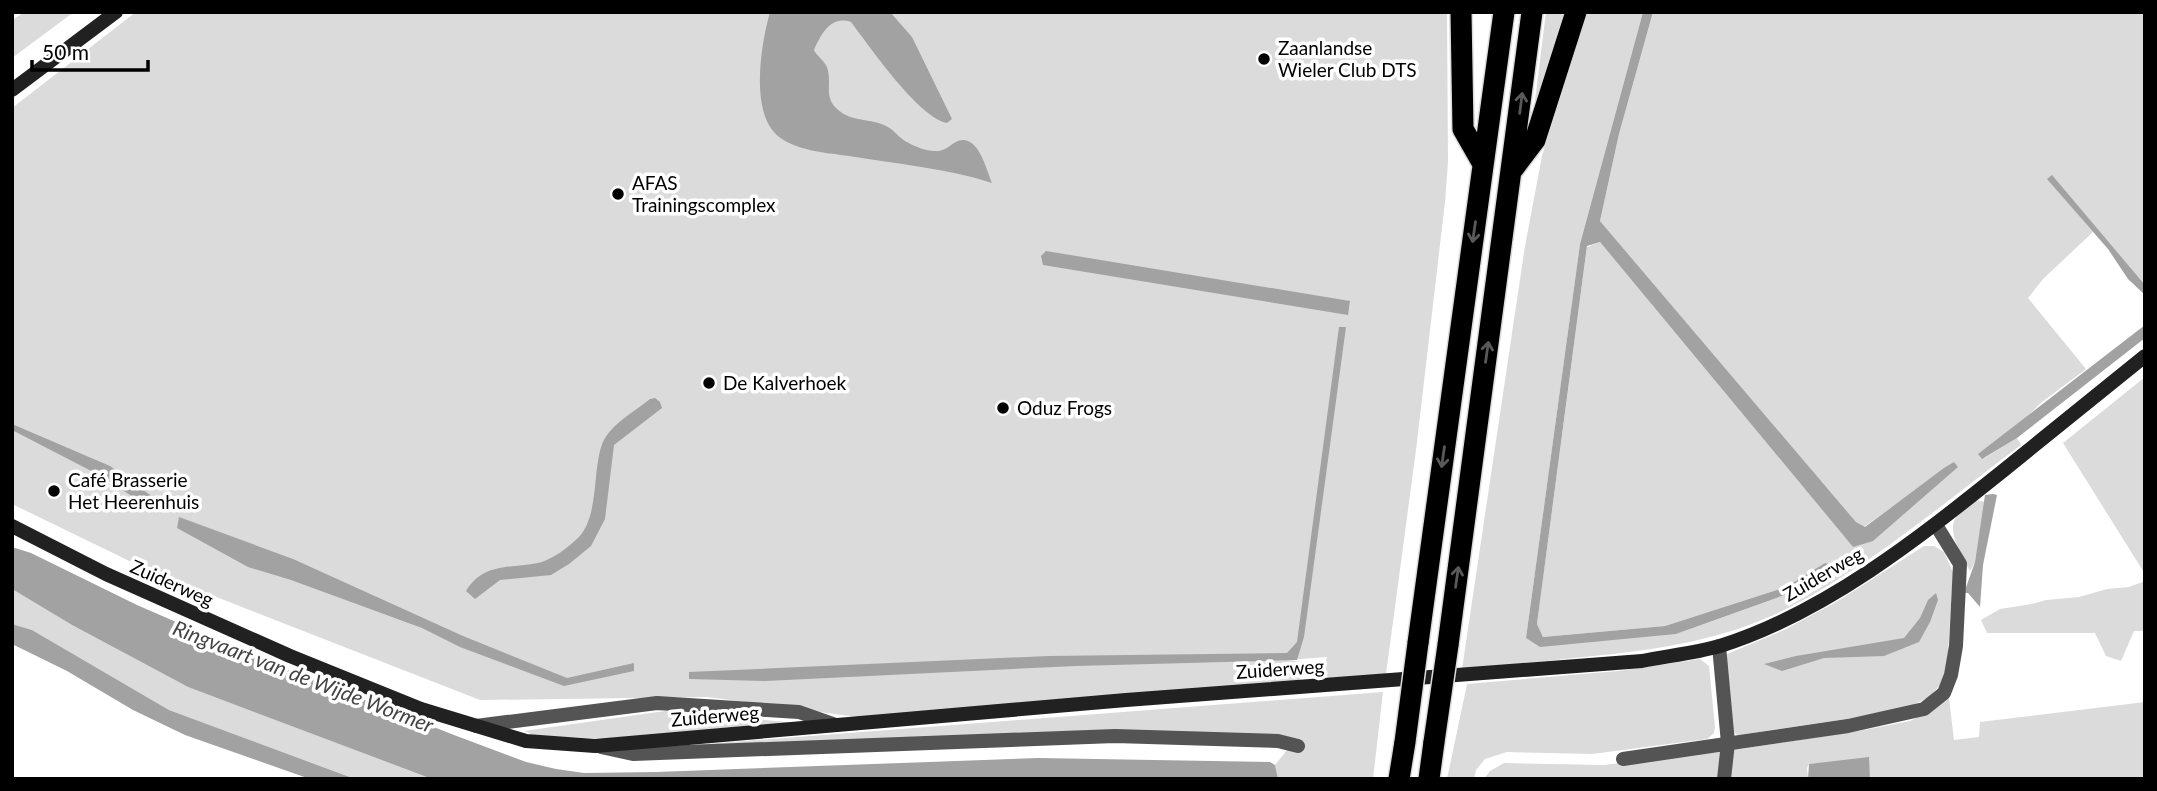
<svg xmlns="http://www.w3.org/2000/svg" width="2157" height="791" font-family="Lato,sans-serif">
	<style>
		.green { fill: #dbdbdb }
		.water { fill: #a2a2a2 }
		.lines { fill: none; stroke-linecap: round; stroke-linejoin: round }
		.highway-casing { stroke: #dbdbdb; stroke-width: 24 }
		.street { stroke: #545454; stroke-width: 14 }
		.secondary { stroke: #212121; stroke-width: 14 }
		.highway { stroke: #000; stroke-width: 21 }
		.highway-bridge-casing { stroke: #dbdbdb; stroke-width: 24; stroke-linecap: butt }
		.highway-bridge { stroke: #000; stroke-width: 21 }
		.oneway { stroke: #595959 }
		.poi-dot { fill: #000; stroke: #fff; stroke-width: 2.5 }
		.labels { text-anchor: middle; stroke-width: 7; stroke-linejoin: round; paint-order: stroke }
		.poi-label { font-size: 19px; fill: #000; stroke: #fff; text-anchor: start }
		.street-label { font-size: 19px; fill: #000; stroke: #fff }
		.water-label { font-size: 21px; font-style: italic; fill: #434343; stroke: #fff }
	</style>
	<rect width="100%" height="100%" fill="#fff"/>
	<path class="green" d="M25,12h49l-62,46v-38z
		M136,12h1311l1,150 -3,40 -29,248 -30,224 -57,4 -6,-6 4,-15 -40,3 15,2v14l-4,6 -426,37 -165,-22 -227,3 -330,-129 -138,-67v-396z
		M1546,12h20l-35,121z
		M1585,12h58l-63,232 -54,394 150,-4 128,-46 30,-20 -9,-5 -39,24 -121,39 -122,11 -6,-13 50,-377 13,-5 253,305 101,-85 -90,65 -8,-5 -256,-301 19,-87 34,-122h492v273l-94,-109 -3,3 45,53 -50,47 -15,19 58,71 -44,33 -59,57 34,-21 4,7c-75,56 -148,119 -231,162 -67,35 -142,44 -216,51 -37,4 -74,9 -112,11l63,-423 17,-90z
		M2145,377v197l-82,-131z
		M1976,500l9,2 -10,60 -5,9c-6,-12 -23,-38 -15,-52 5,-7 15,-14 21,-19z
		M1924,546h10l10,6 9,20 -6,97 -7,16 -11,12 -28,14 -163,24 -7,-4 -8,-71 4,-6 57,-24 54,-29z
		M2145,581v50h-11l-13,30 -15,-5 -11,-23h-108l-6,-13 19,-11 32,-5 14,-4 33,-3 28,-8 22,-2z
		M12,589l60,36 116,62 244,92h-77l-186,-69 -137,-80 -20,-6z
		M1700,659l9,7 6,61 -1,6 -7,6 -115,15 -85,-2 -22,7 -9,11 -2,9h-27l20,-95 151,-13z
		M1383,692l-10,87h-95l-3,-14 20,-25 -629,7z
		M1949,698l5,42 25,-3 1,-15 165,-20v77h-275v-5l-36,-12 -25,2 -2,4 1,11h-324l6,-8 14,-8 100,2 137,-16 123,-19 46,-9 22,-11z
		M665,711l132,12 -185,16 -76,-3 -12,-5z"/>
	<path class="water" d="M770,12h120l22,25 40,82 -5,4c-29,-6 -77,-76 -96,-101 -20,-7 -30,12 -37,28 3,7 13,12 14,21 3,13 -3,25 7,36 14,15 32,11 49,18 10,4 13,11 21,16 8,5 21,10 30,10 14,2 19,-15 33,-10 13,5 19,30 24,42 -46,-15 -96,-19 -143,-27 -21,-3 -49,-5 -67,-17 -34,-21 -21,-95 -12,-127z
		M1643,12h10l-34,122 -19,87 256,301 9,5 79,-59 10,-6 4,5 -85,74 -20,6 -253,-305 -13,4 -50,378 6,13 122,-11 121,-39 39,-24 7,2 2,3 -30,20 -128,46 -136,13 -14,-9 54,-394z
		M2052,175l93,110v10l-17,-16 -20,-30 -61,-70z
		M1046,251l304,50 -2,14 -305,-50 -2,-9z
		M2145,325v13l-128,100 -35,21 -4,-5z
		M1339,327h7l-42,310 -7,23 -222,6 -309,15 -77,-2v-7l359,-16 239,-3 10,-11z
		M655,398l5,4 2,6 -48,37 -9,74 -14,27 -22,18 -18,11 -51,5 -25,19 -9,-8c18,-29 44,-22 72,-28 14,-3 31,-16 41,-26 22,-24 12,-75 26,-99 10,-16 30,-27 45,-39z
		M12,424l98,42 54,39 -6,8 -59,-38 -87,-45z
		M1993,494l4,1 -14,70 -3,42 -12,-14h-4l11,-31 10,-67z
		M179,517l114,42 170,77 104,42 67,-15v8l-70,15 -104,-39 -38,-19 -131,-48 -43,-13 -71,-39z
		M12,547l19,6 106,52 131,57 186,73 72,27 30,7 28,4 72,-1 382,-14 232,4 5,3 3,14h-846l-244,-92 -116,-62 -60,-36z
		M1936,593l2,7 -8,22 -11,20 -35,14 -60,2 -42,13 -18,-7 32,-8 108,-18 16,-20 8,-18z
		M12,624l20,6 137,80 186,69h-45l-125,-44 -52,-25 -66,-39 -55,-27z
		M1869,757l1,22h-62l1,-15z"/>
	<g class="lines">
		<defs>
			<path id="highway" d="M1461,12l2,117 20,35
				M1513,169l22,-29 41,-128
				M1418,643l86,-631
				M1448,645l84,-633
				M1399,779l6,-37
				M1429,779l5,-37"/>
		</defs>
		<use href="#highway" class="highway-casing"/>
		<path class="street" d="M1719,646l9,97 -4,36
			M476,726l181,-23 142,9 37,13
			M601,747l32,7 482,-18 163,5 20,5
			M1623,759l225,-33 76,-17 20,-16 7,-18 5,-29 4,-82 -24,-39"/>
		<path class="secondary" d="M12,90l104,-78
			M12,526l94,48 184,82 131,53 105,32 69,5 531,-46 516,-39c25,-5 53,-8 78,-15 105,-33 199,-108 284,-176 47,-38 94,-76 141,-114"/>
		<use href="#highway" class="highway"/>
		<defs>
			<path id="highway-bridge" d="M1405,742l13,-99
				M1434,742l14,-97"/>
		</defs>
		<use href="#highway-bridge" class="highway-bridge-casing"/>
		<use href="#highway-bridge" class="highway-bridge"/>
	</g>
	<defs><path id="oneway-shaft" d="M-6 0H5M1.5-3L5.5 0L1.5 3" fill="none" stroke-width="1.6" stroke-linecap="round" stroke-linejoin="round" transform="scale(1.75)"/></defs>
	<g class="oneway">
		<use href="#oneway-shaft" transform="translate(1521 103) rotate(-83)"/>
		<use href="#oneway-shaft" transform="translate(1474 232) rotate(98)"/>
		<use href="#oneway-shaft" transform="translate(1487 352) rotate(-82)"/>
		<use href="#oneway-shaft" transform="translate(1443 457) rotate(98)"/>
		<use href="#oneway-shaft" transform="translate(1457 577) rotate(-82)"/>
	</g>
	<g class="poi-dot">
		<circle cx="1264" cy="59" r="7"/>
		<circle cx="618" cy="194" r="7"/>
		<circle cx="709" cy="383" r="7"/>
		<circle cx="1003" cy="408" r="7"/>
		<circle cx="54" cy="491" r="7"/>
	</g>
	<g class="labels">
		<g class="poi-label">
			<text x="1278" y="55">Zaanlandse<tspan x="1278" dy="22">Wieler Club DTS</tspan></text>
			<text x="632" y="190">AFAS<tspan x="632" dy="22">Trainingscomplex</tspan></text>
			<text x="723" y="390">De Kalverhoek</text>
			<text x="1017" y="415">Oduz Frogs</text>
			<text x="68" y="487">Café Brasserie<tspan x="68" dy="22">Het Heerenhuis</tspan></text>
		</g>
		<g class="street-label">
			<text transform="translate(1823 574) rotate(-30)" y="7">Zuiderweg</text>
			<text transform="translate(172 583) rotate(24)" y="7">Zuiderweg</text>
			<text transform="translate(1280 669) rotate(-4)" y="7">Zuiderweg</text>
			<text transform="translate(715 716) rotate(-5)" y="7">Zuiderweg</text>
		</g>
		<g class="water-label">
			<text transform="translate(303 677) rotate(21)" y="7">Ringvaart van de Wijde Wormer</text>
		</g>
	</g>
	<rect width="2157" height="791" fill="none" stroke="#000000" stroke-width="28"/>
	<path d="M32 60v10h116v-10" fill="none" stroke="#000000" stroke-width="3.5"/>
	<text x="42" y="60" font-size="21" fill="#000000" stroke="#ffffff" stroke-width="5" paint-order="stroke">50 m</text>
</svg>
